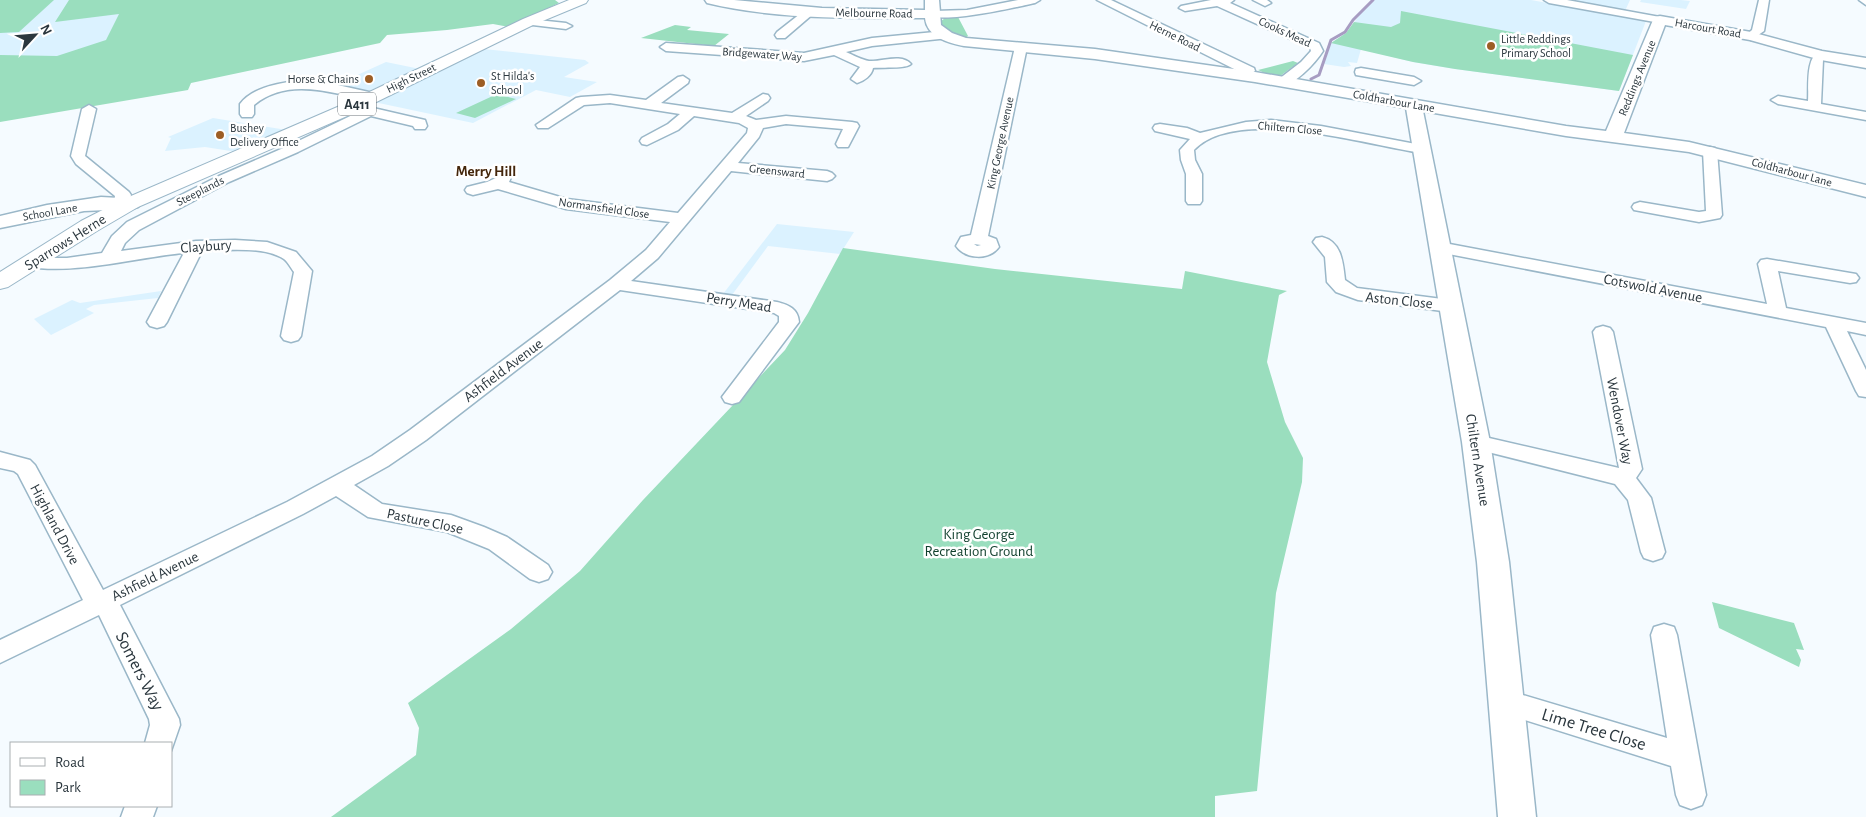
<svg xmlns="http://www.w3.org/2000/svg" width="1866" height="817" font-family="'Alegreya Sans',sans-serif">
	<style>
		.built { fill: #dbf2ff }
		.green { fill: #9adebe }
		.lines { fill: none; stroke-linecap: round; stroke-linejoin: round }
		.stream { stroke: #a79cc2; stroke-width: 3 }
		.minor-casing { stroke: #9ab7c8; stroke-width: 3 }
		.tertiary-casing { stroke: #9ab7c8; stroke-width: 3 }
		.primary-casing { stroke: #9ab7c8; stroke-width: 2 }
		.minor { fill: #fff; fill-rule: evenodd }
		.tertiary { fill: #fff; fill-rule: evenodd }
		.primary { fill: #fff; fill-rule: evenodd }
		.poi-dot { fill: #9d5e25; stroke: #fff; stroke-width: 2 }
		.labels { text-anchor: middle; stroke-width: 5; stroke-linejoin: round; paint-order: stroke }
		.far-street-label { font-size: 12px; fill: #2b373e; stroke: #fff }
		.far-poi-label { font-size: 12px; fill: #2b373e; stroke: #fff; text-anchor: start }
		.shield { fill: #fff; stroke: #6b7378; stroke-width: 1 }
		.shield-label { font-size: 14px; font-weight: bold; fill: #2b373e }
		.far-quarter-label { font-size: 15px; font-weight: bold; fill: #44260b; stroke: #fff }
		.street-label { font-size: 15px; fill: #2b373e; stroke: #fff }
		.park-label { font-size: 15px; fill: #103f2d; stroke: #fff }
		.near-street-label { font-size: 18px; fill: #2b373e; stroke: #fff }
	</style>
	<rect width="100%" height="100%" fill="#f5fbff"/>
	<path class="built" d="M0,0h153l-60,81 -93,16z
		M1371,0h160l115,21 -27,70 -164,-22 -42,-7 -52,-13 -4,14 -9,-1 3,4 -7,1 -20,-3 7,-21 15,-10z
		M1561,0h69l-5,11z
		M1641,0h40l9,1 -4,8 -46,-7z
		M484,49l101,11 4,3 -25,14 33,5 -27,15 -34,-7 -63,33 -99,-21z
		M386,62l34,7 -49,21 -9,1 -19,-6 1,-4z
		M213,118l74,12 -50,22 -32,-5 -40,4 6,-13 -3,-1z
		M777,224l77,8 -14,22 -72,-8 -36,49 -9,-1z
		M161,291l-3,7 -64,7 -8,4 8,4 -43,22 -17,-16 38,-19 8,3z"/>
	<path class="green" d="M0,0h54l-35,32 -19,1z
		M69,0h486l4,3 -50,24 -16,-3 -46,6 -60,5 -7,8 -189,40 -3,7 -188,32v-67l57,1 49,-16 13,-26 -64,8z
		M1401,11l232,44 -14,36 -164,-22 -42,-7 -82,-19 15,-10 8,-11 37,5 9,-4z
		M958,17l10,19 -1,1c-10,1 -21,-6 -27,-15l5,-4z
		M675,25l16,2 -4,3 42,4 -15,12 -73,-8z
		M1293,61l5,2 -18,13 -13,-2 -9,-4z
		M497,94l19,5 -41,19 -19,-5z
		M843,248l152,21 187,20 3,-18 102,20 -8,4 -12,67 18,60 18,36 -1,24 -26,111 -19,198 -42,5v21h-884l85,-62 3,-27 -11,-25 103,-74 69,-58 63,-71 142,-150 23,-37z
		M1712,602l82,21 10,27 -8,-1 5,11 -2,7 -80,-39z"/>
	<g class="lines">
		<path class="stream" d="M1311,79l8,-4 12,-35 14,-8 8,-12 20,-20"/>
		<defs>
			<path id="minor" d="M1018,0h22l-5,3c-18,4 -96,22 -107,11l6,-3 33,-1z
				M1097,0h14l143,68 1,3 -6,4 -5,-1z
				M1211,0h23l-4,3 89,40 4,8c-7,11 -30,37 -44,34l-2,-3 2,-3 22,-17 10,-11 -1,-3 -93,-42 -32,5 -6,-3 2,-2z
				M1253,0h14l4,3 -6,3z
				M1544,0h23l93,17 6,3 -6,3 -111,-20z
				M1759,0h10l-5,31 -13,9 -6,-4 7,-6z
				M1859,0h7v5z
				M809,9l6,3 -2,2 -28,24h-8l-2,-3 2,-3 28,-22z
				M528,19l38,4 6,3 -6,3 -42,-5 -2,-2 2,-2z
				M945,31l4,1 2,3 -2,3 -77,8 -26,6c7,3 16,8 23,9 13,1 32,-8 42,3 -5,5 -28,3 -38,4 -1,7 -9,13 -16,15l-6,-4 9,-12 -26,-12 -30,6 -138,-10 -6,-4 6,-4 138,10 68,-15z
				M1021,43l6,4 -39,189 8,3 3,8c-10,14 -34,12 -43,-1l5,-9 10,-2 44,-188zM974,244l7,1 -4,1z
				M1821,51l6,4 -4,5 -2,44 45,8v8l-88,-16 -7,-4 7,-4 30,5c1,-13 -3,-46 13,-50z
				M1361,68l53,9 7,4 -7,4 -58,-10 -1,-3 1,-3z
				M683,76l6,4 -1,3 -27,20 71,10 31,-19 5,1 2,3 -2,3 -22,15 10,4 30,-4 66,6 5,1 2,3 -11,21h-10l-2,-3 7,-15 -57,-5 -23,4 -4,9 -21,26 89,8 5,2 3,3 -3,3 -5,2 -96,-10 -73,87 -27,23 146,21c12,3 21,7 22,20l-60,80 -7,2 -7,-2 -3,-5 57,-75v-6l-5,-3 -154,-23 -194,150 -38,26 -34,19 28,19 69,11 33,12 23,10 41,28 4,7 -4,7 -9,3 -9,-3 -41,-30 -42,-17 -79,-15 -32,-21 -33,18 -183,91 59,114 1,6 -9,26v-8h-26l5,-18 -1,-6 -50,-104 -99,48v-23l83,-40 -65,-126 -4,-3 -14,-3v-16l30,8 5,5 68,125 184,-88 85,-46 38,-26 200,-150 36,-30 24,-28 -104,-13 -68,-20 -25,6 -6,-2 -2,-3 2,-3 20,-5 9,-4 4,-8h10l3,3 -4,9 58,17 111,14 69,-80 1,-5 -9,-5 -45,-7 -16,14 -31,15 -5,-1 -2,-3 2,-3 26,-14 12,-10 -70,-11 -26,2 -36,23h-10l-2,-3 40,-27 5,-1 29,-2 36,5 32,-23z
				M294,81l30,1 54,12 2,3 -7,4c-39,-7 -84,-25 -119,4v9l-2,3h-10l-2,-3v-10c12,-16 36,-20 54,-23z
				M89,105l7,4 -11,47 44,36 2,3 -3,10h-12l-2,-3 1,-6 -39,-32 -5,-8 11,-47z
				M369,107l56,13 2,6 -2,3h-10l-2,-3 -42,-10 -73,36 -69,30 -90,48 -14,13 -4,8 75,-10 39,-1 32,2 29,10 16,19 -11,65 -3,4 -7,2 -7,-2 -3,-4 13,-64c-3,-4 -6,-10 -10,-13 -20,-13 -59,-9 -82,-8l-35,71 -3,4 -7,2 -7,-2 -3,-4 37,-69c-45,4 -115,23 -157,13l-3,-4 3,-4h40l35,-5 10,-17 15,-14 92,-46 69,-30z
				M1271,120l50,6 100,19 5,1 2,3 -2,3 -5,1c-54,-8 -185,-48 -227,-3l1,10 7,14v27l-2,3h-12l-2,-3v-27l-5,-14 -1,-10 10,-11 -35,-8 -2,-3 2,-3 5,-1 27,4 13,5 46,-11z
				M1710,147l5,1 2,3 5,64 -2,3 -21,4 -65,-12 -2,-3 2,-3 6,-2 59,10 7,-1 -3,-60 2,-3z
				M1322,237c20,5 21,26 23,43l12,8 93,12 7,2 2,4 -2,4 -7,2 -92,-12 -22,-8 -9,-10 -2,-25 -12,-15 3,-4z
				M1439,242l328,62 -9,-40 3,-4 6,-1 89,15 3,4 -3,4 -6,1 -72,-12 8,37 80,15v12l-19,-4 19,39v27l-7,-1 -3,-5 -30,-64 -393,-76 -3,-4 3,-4z
				M1603,326l7,2 3,4 29,137 -6,9 15,20 14,54 -3,6 -9,3 -9,-3 -3,-6 -13,-52 -13,-16 -147,-37 -3,-5 3,-5 8,-2 143,33 -26,-136 3,-4z
				M1664,624l10,3 3,8 29,160 -4,10 -11,4 -11,-4 -4,-10 -5,-29 -175,-55 -4,-9 4,-9 10,-3 161,48 -16,-103 3,-8z
				M125,806h32l-4,11h-32z"/>
			<path id="tertiary" d="M705,0h29l88,8 103,2v-10h14l2,25 11,8 14,5 129,11 160,23 311,54 40,5 47,-111 2,-3 5,-1 91,16 71,19 44,7v10l-45,-8 -71,-20 -85,-15 -41,108 65,9 177,43v12l-177,-45 -123,-16 -143,-25 67,331 19,120 27,255h-38l-21,-255 -15,-120 -56,-334 -151,-26 -160,-23 -131,-13c-16,-3 -37,-9 -39,-28 -72,0 -147,2 -218,-15z
				M101,197l37,2 3,4 -3,4 -7,2 -47,2 -84,17v-12l47,-11z"/>
			<path id="primary" d="M569,0h19l-2,3 -53,22 -179,88 -216,94 -41,24 -89,56 -8,2v-17l81,-51 43,-22 218,-94 181,-86z"/>
		</defs>
		<use href="#minor" class="minor-casing"/>
		<use href="#tertiary" class="tertiary-casing"/>
		<use href="#primary" class="primary-casing"/>
		<use href="#minor" class="minor"/>
		<use href="#tertiary" class="tertiary"/>
		<use href="#primary" class="primary"/>
	</g>
	<g class="poi-dot">
		<circle cx="1491" cy="46" r="5"/>
		<circle cx="369" cy="79" r="5"/>
		<circle cx="481" cy="83" r="5"/>
		<circle cx="220" cy="135" r="5"/>
	</g>
	<g class="labels">
		<g class="far-street-label">
			<text transform="translate(874 13) rotate(1)" y="4">Melbourne Road</text>
			<text transform="translate(1708 28) rotate(10)" y="4">Harcourt Road</text>
			<text transform="translate(1285 32) rotate(25)" y="4">Cooks Mead</text>
			<text transform="translate(1175 36) rotate(26)" y="4">Herne Road</text>
			<text transform="translate(762 54) rotate(4)" y="4">Bridgewater Way</text>
			<text transform="translate(411 78) rotate(-26)" y="4">High Street</text>
			<text transform="translate(1637 78) rotate(-68)" y="4">Reddings Avenue</text>
			<text transform="translate(1394 101) rotate(10)" y="4">Coldharbour Lane</text>
			<text transform="translate(1290 128) rotate(5)" y="4">Chiltern Close</text>
			<text transform="translate(1000 143) rotate(-78)" y="4">King George Avenue</text>
			<text transform="translate(777 171) rotate(6)" y="4">Greensward</text>
			<text transform="translate(1792 172) rotate(15)" y="4">Coldharbour Lane</text>
			<text transform="translate(200 191) rotate(-27)" y="4">Steeplands</text>
			<text transform="translate(604 208) rotate(8)" y="4">Normansfield Close</text>
			<text transform="translate(50 212) rotate(-10)" y="4">School Lane</text>
		</g>
		<g class="far-poi-label">
			<text x="1501" y="43">Little Reddings<tspan x="1501" dy="14">Primary School</tspan></text>
			<text x="491" y="80">St Hilda's<tspan x="491" dy="14">School</tspan></text>
			<text x="359" y="83" text-anchor="end">Horse &amp; Chains</text>
			<text x="230" y="132">Bushey<tspan x="230" dy="14">Delivery Office</tspan></text>
		</g>
		<rect class="shield" x="338" y="92.5" width="38" height="23" rx="4"/>
		<g class="shield-label">
			<text x="357" y="109">A411</text>
		</g>
		<g class="far-quarter-label">
			<text x="486" y="176">Merry Hill</text>
		</g>
		<g class="street-label">
			<text transform="translate(65 242) rotate(-32)" y="5">Sparrows Herne</text>
			<text transform="translate(206 246) rotate(-4)" y="5">Claybury</text>
			<text transform="translate(1653 288) rotate(11)" y="5">Cotswold Avenue</text>
			<text transform="translate(1399 300) rotate(6)" y="5">Aston Close</text>
			<text transform="translate(739 302) rotate(9)" y="5">Perry Mead</text>
			<text transform="translate(503 370) rotate(-37)" y="5">Ashfield Avenue</text>
			<text transform="translate(1620 421) rotate(79)" y="5">Wendover Way</text>
			<text transform="translate(1478 460) rotate(81)" y="5">Chiltern Avenue</text>
			<text transform="translate(425 521) rotate(12)" y="5">Pasture Close</text>
			<text transform="translate(55 524) rotate(62)" y="5">Highland Drive</text>
			<text transform="translate(155 576) rotate(-26)" y="5">Ashfield Avenue</text>
		</g>
		<g class="park-label">
			<text x="979" y="539">King George<tspan x="979" dy="17">Recreation Ground</tspan></text>
		</g>
		<g class="near-street-label">
			<text transform="translate(140 671) rotate(63)" y="6">Somers Way</text>
			<text transform="translate(1594 729) rotate(17)" y="6">Lime Tree Close</text>
		</g>
	</g>
	<rect x="10" y="742" width="162" height="65" fill="#ffffff" stroke="#aaafb2"/>
	<rect x="20" y="758" width="25" height="8" fill="#ffffff" stroke="#aaafb2"/>
	<text x="55" y="767" font-size="15" fill="#2b373e">Road</text>
	<rect x="20" y="780" width="25" height="15" fill="#9adebe" stroke="#aaafb2"/>
	<text x="55" y="792" font-size="15" fill="#2b373e">Park</text>
	<g transform="translate(35 35) rotate(64)" stroke="#ffffff" stroke-width="4" paint-order="stroke">
	<path d="M0-4L9 19L0 12L-9 19Z" fill="#2b373e"/>
	<text y="-8" font-size="14" font-weight="bold" text-anchor="middle" fill="#2b373e">N</text>
	</g>
</svg>
